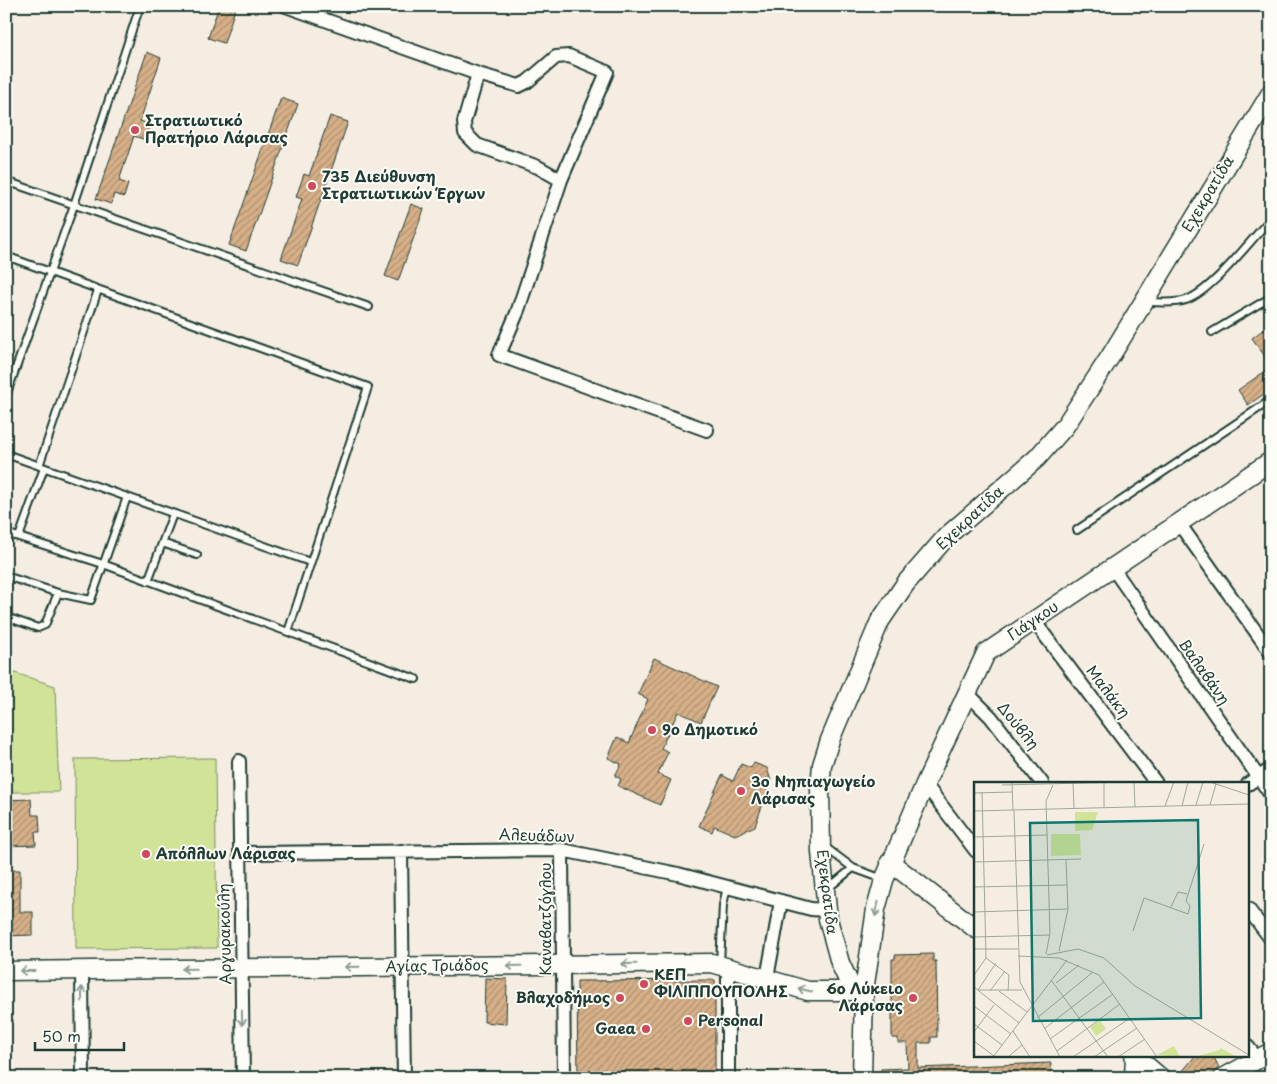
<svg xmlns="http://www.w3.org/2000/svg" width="1277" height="1084" font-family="'Playpen Sans',sans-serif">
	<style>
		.green { fill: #d0e397; stroke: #789066 }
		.building { fill: url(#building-hatch); stroke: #1f3d34 }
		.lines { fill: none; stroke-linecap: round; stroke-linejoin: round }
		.lane-casing { stroke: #1f3d34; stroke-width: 10 }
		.street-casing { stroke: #1f3d34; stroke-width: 16 }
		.secondary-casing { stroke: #1f3d34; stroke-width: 21 }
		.path { stroke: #1f3d34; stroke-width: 2; stroke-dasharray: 5 4; stroke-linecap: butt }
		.lane { stroke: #fdfcf7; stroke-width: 6 }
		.street { stroke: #fdfcf7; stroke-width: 12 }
		.secondary { stroke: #fdfcf7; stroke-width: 18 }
		.oneway { stroke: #8e9c96 }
		.poi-dot { fill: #d1495b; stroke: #fdfcf7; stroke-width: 2 }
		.labels { text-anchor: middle; stroke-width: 4; stroke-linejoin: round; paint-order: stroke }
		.poi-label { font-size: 15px; font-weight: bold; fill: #1f3d34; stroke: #fdfcf7; text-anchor: start }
		.street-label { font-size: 15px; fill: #1f3d34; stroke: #fdfcf7 }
		.inset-road { fill: none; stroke: #9fa79c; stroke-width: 1 }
		.view { fill: #0f766e; fill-opacity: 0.15; stroke: #0f766e; stroke-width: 2.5 }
		.inset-edge { fill: none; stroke: #1f3d34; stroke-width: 2.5 }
	</style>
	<defs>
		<pattern id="building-hatch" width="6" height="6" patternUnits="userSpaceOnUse" patternTransform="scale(1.25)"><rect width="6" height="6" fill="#d7b088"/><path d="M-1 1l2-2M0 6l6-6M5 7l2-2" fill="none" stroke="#ae9070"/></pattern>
	</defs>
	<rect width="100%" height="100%" fill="#f5ede1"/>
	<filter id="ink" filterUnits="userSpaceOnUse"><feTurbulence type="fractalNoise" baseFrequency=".02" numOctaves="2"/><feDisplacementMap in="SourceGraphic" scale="10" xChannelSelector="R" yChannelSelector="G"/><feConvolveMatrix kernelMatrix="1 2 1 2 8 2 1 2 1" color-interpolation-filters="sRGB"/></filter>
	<g filter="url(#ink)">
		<path class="green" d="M6,670l49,16 4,106h-53z
			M215,758l2,190 -141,1 -1,-190z"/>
		<path class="building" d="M219,6h17l-12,37 -16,-5z
			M147,52l14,6 -21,63 11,4 -5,15 -12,-4 -15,45 9,3 -4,13 -10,-3 -3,10 -15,-5z
			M281,98l17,6 -52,147 -17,-6z
			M330,116l18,6 -50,143 -17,-6 21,-60 -6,-2 8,-23 5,2z
			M411,204l13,5 -26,72 -13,-5z
			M1271,324v41l-19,-27z
			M1271,367v22l-23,16 -10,-15z
			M654,658l63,29 -16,35 -23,-10 -17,36 7,4 -10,22 13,6 -11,25 -42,-19 3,-7 -6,-3 6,-12 -13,-6 9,-21 12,6 19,-44 -10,-5z
			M754,763l13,5 4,13 -16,45 -20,9 -21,-9 -2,6 -13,-6 23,-51 11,6 8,-17 10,4z
			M31,799l1,16h7l1,17h-5l1,13 -30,1v-46z
			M6,870h14v42h13v23l-27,1z
			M933,954v7h3l1,76h-6v6h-13v25l133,-5v15h-170v-9l27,-1 -1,-25h-9v-5h-6v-79h3v-4z
			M485,978l22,1 -1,45 -22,-2z
			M715,980v98h-137l-1,-97z
			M1196,1055h17l6,13 -13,10h-19l-6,-5z"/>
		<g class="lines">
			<defs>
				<path id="lane" d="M6,181l363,126
					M6,256l362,131 -80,245
					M1147,302c13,0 27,2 39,-2 26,-9 66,-61 85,-82
					M1212,332l59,-35
					M6,396l68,-191 66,-199
					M6,454l304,108
					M39,466l59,-176
					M1077,530l194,-130
					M6,533l97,31 313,115
					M19,537l25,-69
					M162,543l35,12
					M6,576l52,17 33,7 36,-103
					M148,581l25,-67
					M6,617l32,11 7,-3 13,-32
					M825,847l28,21 30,11
					M827,889l26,-21
					M720,963l3,-58 4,-18"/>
				<path id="street" d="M286,6l192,68 41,12 8,-4 29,-25 13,-1 38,16 -46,108 -44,133 -18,42 208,75
					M478,74l-14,48 1,11 12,12 61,22 23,13
					M1178,522l93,131
					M1112,567l159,228
					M1034,621l122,162
					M966,692l25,25 51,66
					M239,761l4,317
					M925,784l51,67
					M1248,784l23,-15
					M562,850l2,228
					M401,851l3,227
					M240,853l322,-3 116,24 133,35 15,1
					M1248,909l23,30
					M728,967v111
					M82,971l1,107
					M767,978l14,-77
					M1248,1047l10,12"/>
				<path id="secondary" d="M890,862l86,67
					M6,971l706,-8 96,28h56
					M853,991l-13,-28 -12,-44 -7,-67 -1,-65 2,-22 8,-25 50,-119 26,-38 41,-47 90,-78 28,-32 45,-69 161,-264
					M1134,1055l27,23
					M862,1078l2,-87 12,-82 8,-29 41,-96 61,-131 285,-192
					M1134,1078l1,-22
					M1223,1078l48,-26"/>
			</defs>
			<use href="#lane" class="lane-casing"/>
			<use href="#street" class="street-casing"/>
			<use href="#secondary" class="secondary-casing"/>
			<path class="path" d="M6,944l1,12"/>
			<use href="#lane" class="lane"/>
			<use href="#street" class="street"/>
			<use href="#secondary" class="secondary"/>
		</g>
		<defs><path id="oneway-shaft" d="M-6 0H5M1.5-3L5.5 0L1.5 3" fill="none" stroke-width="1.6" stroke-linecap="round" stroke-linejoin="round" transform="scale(1.25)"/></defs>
		<g class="oneway">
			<use href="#oneway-shaft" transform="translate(877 909) rotate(102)"/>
			<use href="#oneway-shaft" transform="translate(629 964) rotate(179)"/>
			<use href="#oneway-shaft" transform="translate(514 966) rotate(179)"/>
			<use href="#oneway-shaft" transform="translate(352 967) rotate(179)"/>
			<use href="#oneway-shaft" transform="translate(189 969) rotate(179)"/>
			<use href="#oneway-shaft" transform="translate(27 971) rotate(180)"/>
			<use href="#oneway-shaft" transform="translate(805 990) rotate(-166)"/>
			<use href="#oneway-shaft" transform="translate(82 994) rotate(-91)"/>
			<use href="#oneway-shaft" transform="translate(242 1018) rotate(89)"/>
		</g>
	</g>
	<g class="poi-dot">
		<circle cx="135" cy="130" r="5"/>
		<circle cx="312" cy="186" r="5"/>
		<circle cx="652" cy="730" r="5"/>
		<circle cx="741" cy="791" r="5"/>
		<circle cx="146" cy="854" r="5"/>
		<circle cx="644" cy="984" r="5"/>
		<circle cx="620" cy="998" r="5"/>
		<circle cx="913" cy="998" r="5"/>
		<circle cx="688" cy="1021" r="5"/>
		<circle cx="646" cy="1029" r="5"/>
	</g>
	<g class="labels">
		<g class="poi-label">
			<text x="145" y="126">Στρατιωτικό<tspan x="145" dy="17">Πρατήριο Λάρισας</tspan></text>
			<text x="322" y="182">735 Διεύθυνση<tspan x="322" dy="17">Στρατιωτικών Έργων</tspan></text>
			<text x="662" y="735">9ο Δημοτικό</text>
			<text x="751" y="787">3o Νηπιαγωγείο<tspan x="751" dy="17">Λάρισας</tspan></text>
			<text x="156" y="859">Απόλλων Λάρισας</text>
			<text x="654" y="980">ΚΕΠ<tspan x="654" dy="17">ΦΙΛΙΠΠΟΥΠΟΛΗΣ</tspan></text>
			<text x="903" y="994" text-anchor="end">6ο Λύκειο<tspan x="903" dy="17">Λάρισας</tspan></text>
			<text x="610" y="1003" text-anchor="end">Βλαχοδήμος</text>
			<text x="698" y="1026">Personal</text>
			<text x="636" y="1034" text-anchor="end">Gaea</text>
		</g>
		<g class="street-label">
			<text transform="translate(1208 194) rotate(-59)" y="5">Εχεκρατίδα</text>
			<text transform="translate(970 518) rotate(-43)" y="5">Εχεκρατίδα</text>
			<text transform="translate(1033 621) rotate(-34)" y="5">Γιάγκου</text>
			<text transform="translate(1204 672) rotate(55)" y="5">Βαλαβάνη</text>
			<text transform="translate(1108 692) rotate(53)" y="5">Μαλάκη</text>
			<text transform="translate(1018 726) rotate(51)" y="5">Δούβλη</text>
			<text transform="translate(537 836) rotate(2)" y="5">Αλευάδων</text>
			<text transform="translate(827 892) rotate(83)" y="5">Εχεκρατίδα</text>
			<text transform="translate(546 919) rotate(-90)" y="5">Καναβατζόγλου</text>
			<text transform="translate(225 934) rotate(-91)" y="5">Αργυρακούλη</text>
			<text transform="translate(437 966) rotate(-1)" y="5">Αγίας Τριάδος</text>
		</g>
	</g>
	<g transform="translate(974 782)">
		<rect width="275" height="275" fill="#f5ede1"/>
		<path d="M101,30h23l-6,18 -17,1zM77,52h29l1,21 -30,1zM126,238l6,9 -10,7 -6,-9zM200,264l6,11 -23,-2zM247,266l16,9h-42l24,-7z" fill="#d0e397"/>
		<path class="inset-road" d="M38,0l1,29M99,0l1,26M130,0v25M160,0l1,25M236,0l39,13M28,3l124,-3M8,10l4,166 23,17 -1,16M0,11l38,-1M222,23l7,-23M236,23l6,-21M191,24l9,-24M208,24l6,-24M0,29l275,-7M40,29l6,171 40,75M0,55l74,-2M0,80l107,-3M0,105l93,-2M197,125l7,-15 9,2M0,130l94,-3M159,149l11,-33 44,16 2,-8 -4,-5 18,-57M0,155l76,-2M0,167h44M85,169l9,-42 -2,-49M72,172l4,-21 -4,-132 7,-16M73,173l31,-6 26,9 31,28 114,69M44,174l41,2 40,17 58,82M0,193l12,-17M77,198l57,77M82,201l23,-18M0,205l45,36M4,208h44M4,208l18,-27M16,209l15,-20M25,209l28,21M0,224l37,28M63,236l56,-46M0,242l28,21M70,247l60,-47M39,249l17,26M0,250l20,-27M76,257l63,-45M0,259l20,15M83,269l63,-47M19,275l74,-97M34,275l14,-12M99,275l57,-39M120,275l43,-29M144,275l27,-18"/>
		<path class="view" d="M224,38l3,198 -168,3 -3,-198z"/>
		<rect width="275" height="275" class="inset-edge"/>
	</g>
	<rect width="1277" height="1084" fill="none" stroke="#fdfcf7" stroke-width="25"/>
	<rect x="12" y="12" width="1252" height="1059" fill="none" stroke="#1f3d34" stroke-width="2" filter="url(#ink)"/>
	<path d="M35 1042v8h89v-8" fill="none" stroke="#1f3d34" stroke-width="2.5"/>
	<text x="42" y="1042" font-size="15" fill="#1f3d34" stroke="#fdfcf7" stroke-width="4" paint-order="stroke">50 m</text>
</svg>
